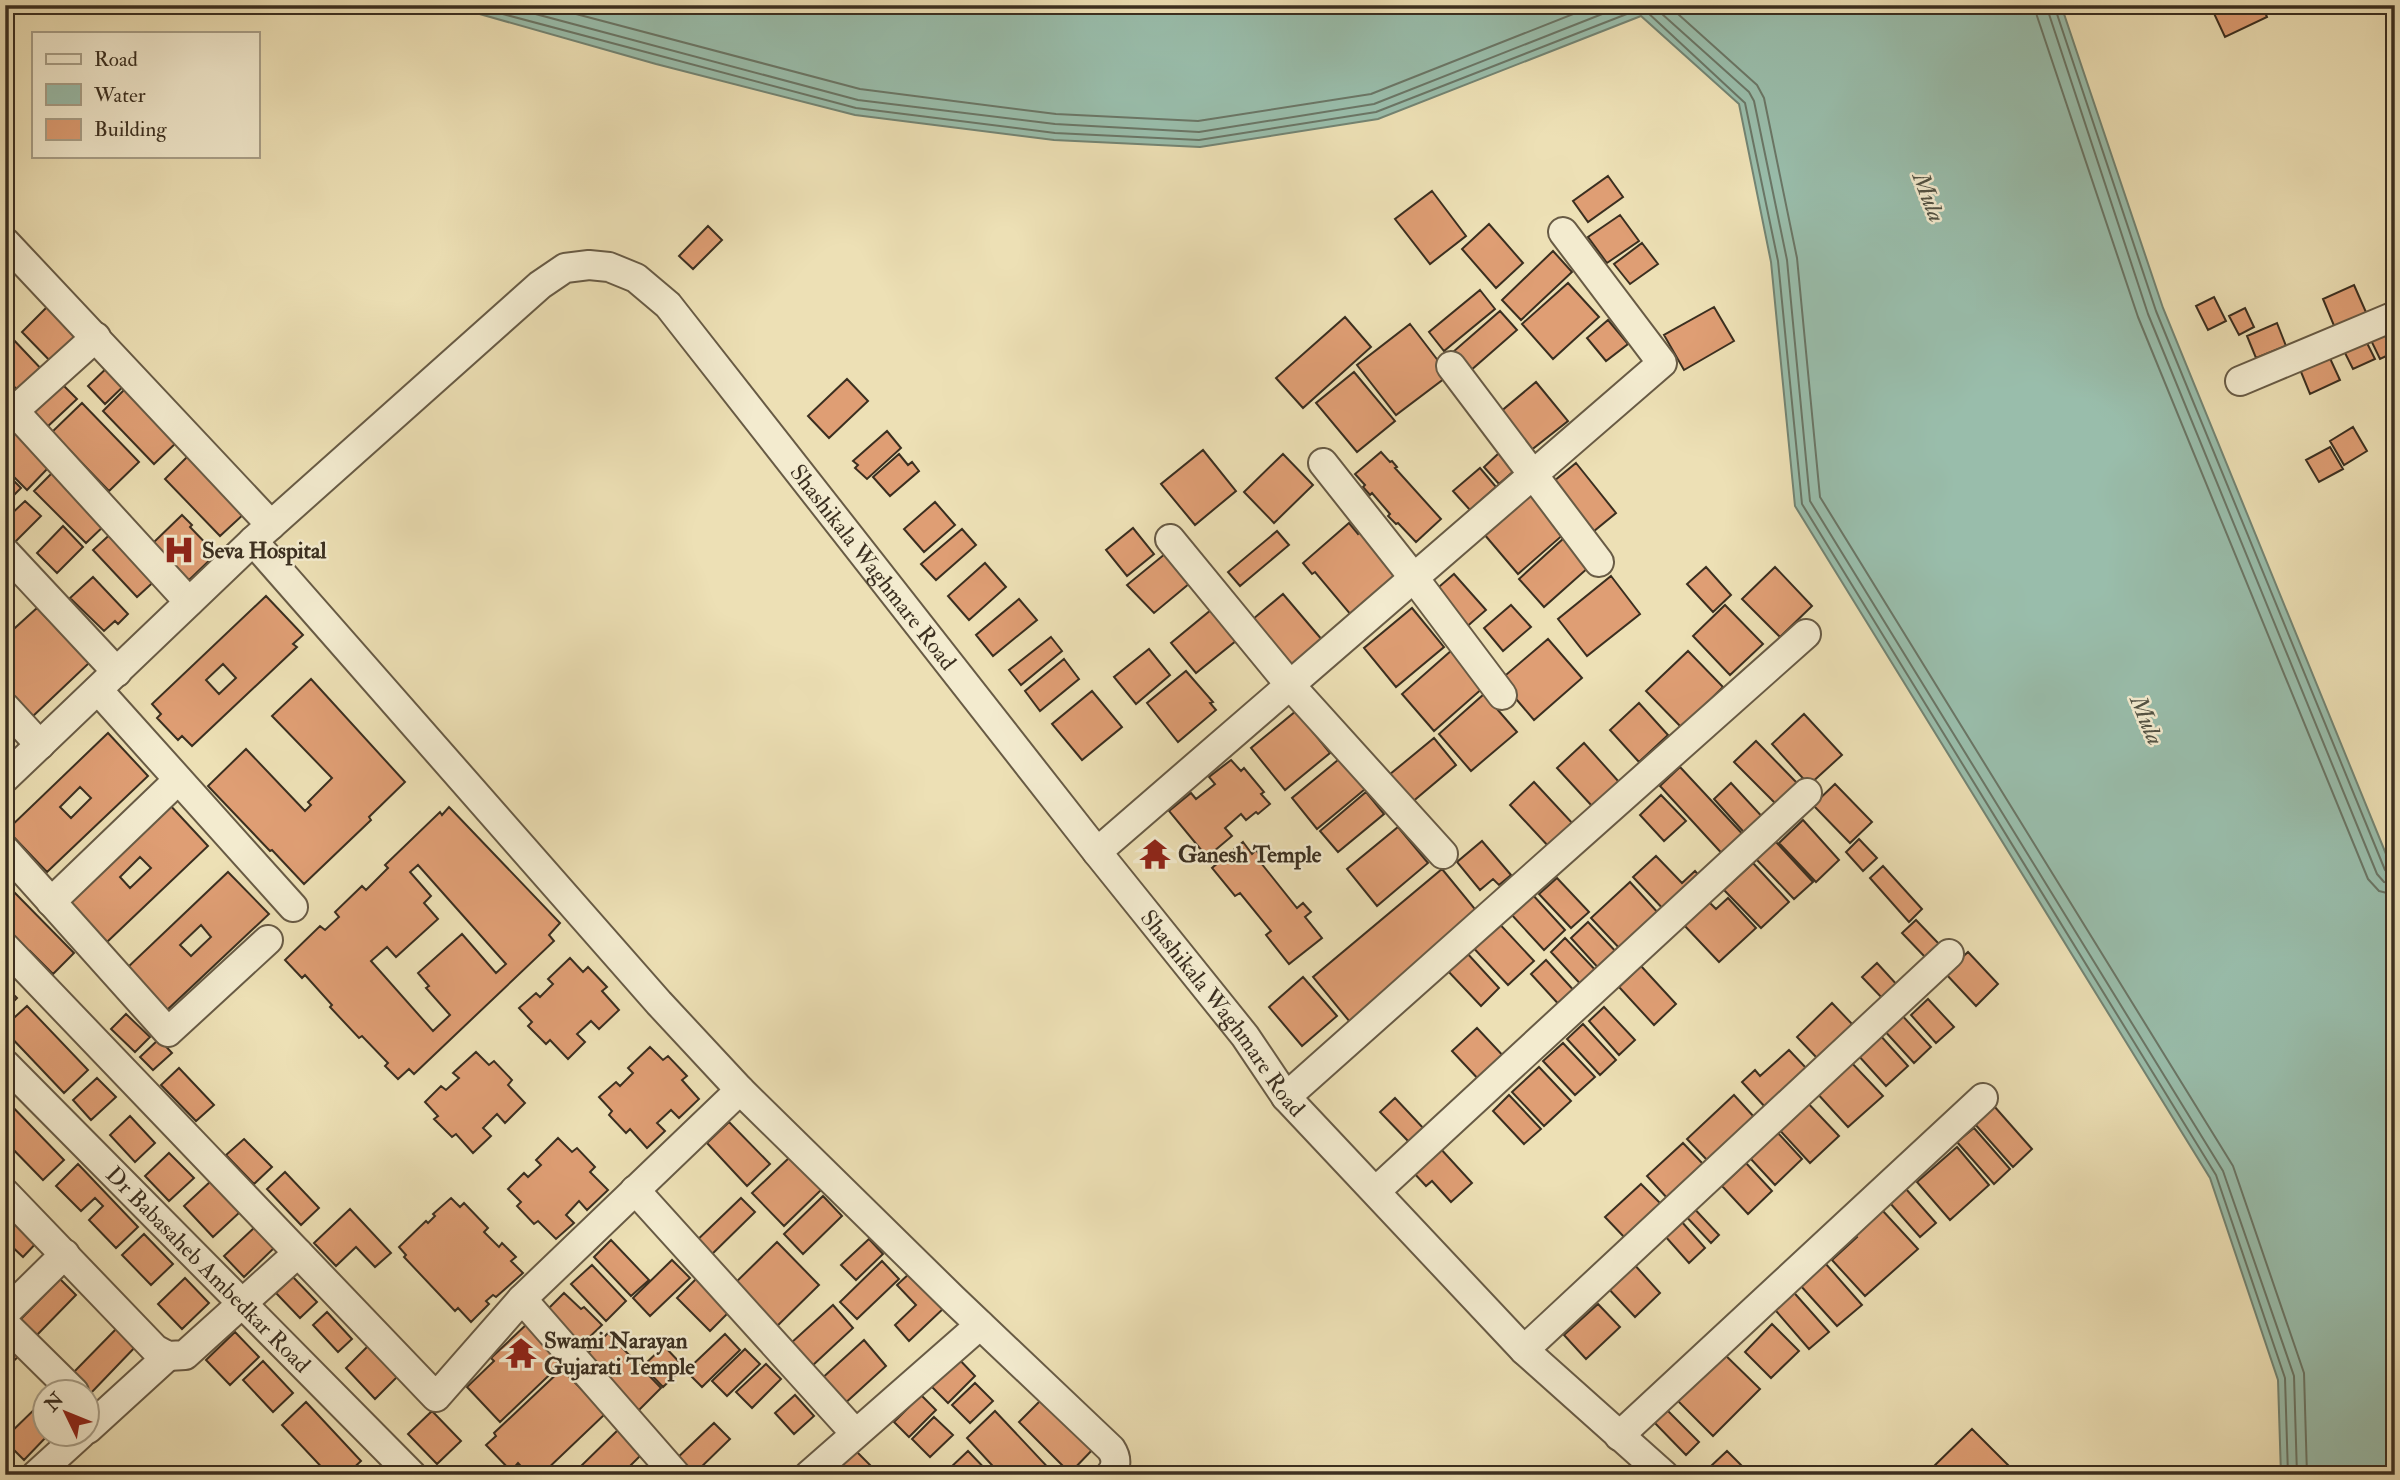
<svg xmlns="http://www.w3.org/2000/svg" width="2400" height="1480" font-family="'IM FELL Double Pica',serif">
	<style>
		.water { fill: #99bdab; stroke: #738473; stroke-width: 2 }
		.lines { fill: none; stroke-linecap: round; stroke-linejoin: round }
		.shore { stroke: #6a7666; stroke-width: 2 }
		.building { fill: #df9e74; stroke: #3b2f20; stroke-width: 2; fill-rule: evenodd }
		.street-casing { stroke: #685b45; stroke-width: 32 }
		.street { stroke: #f3ebcf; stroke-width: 28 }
		.labels { text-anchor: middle; stroke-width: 5; stroke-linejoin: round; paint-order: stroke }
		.poi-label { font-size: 23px; font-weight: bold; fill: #3b2f20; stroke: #f3ebcf; text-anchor: start }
		.street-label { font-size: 23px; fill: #3b2f20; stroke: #f3ebcf }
		.water-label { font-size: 24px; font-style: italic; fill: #525243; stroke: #f3ebcf }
	</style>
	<rect width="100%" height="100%" fill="#ede0b5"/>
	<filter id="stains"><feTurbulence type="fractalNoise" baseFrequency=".00286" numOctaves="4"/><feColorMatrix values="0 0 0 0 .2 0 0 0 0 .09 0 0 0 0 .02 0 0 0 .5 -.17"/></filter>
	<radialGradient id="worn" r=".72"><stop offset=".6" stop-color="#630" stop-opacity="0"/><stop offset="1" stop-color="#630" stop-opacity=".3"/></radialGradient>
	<path class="water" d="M448,5h1613l102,303 232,568v599h-114l-3,-95 -68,-202 -415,-672 -24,-244 -32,-158 -98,-88 -263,103 -178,28 -146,-7 -199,-25 -199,-51z"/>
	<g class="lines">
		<path class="shore" d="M469,5l387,103 199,25 144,7 177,-28 261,-102 9,1 99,92 33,158 24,243 414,671 69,203 3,97
			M502,5l356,95 197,24 144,8 175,-28 251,-99
			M542,5l318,84 196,25 142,7 173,-27 225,-89
			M1652,5l97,87 5,9 33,159 23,241 413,670 71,205 3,99
			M1668,5l89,80 7,13 33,160 23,239 413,669 71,207 3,102
			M2035,5l2,11 101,301 230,562 11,12 16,4
			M2046,5l102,309 229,560 7,8 11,2
			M2054,5l102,306 229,559 4,5 6,1"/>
	</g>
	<path class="building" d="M2216,5h46l5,12 -42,20 -14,-30z
		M1608,176l15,21 -35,25 -15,-21z
		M1432,191l34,45 -36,28 -35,-45z
		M1620,215l19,26 -32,22 -19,-26z
		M1489,224l34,39 -27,25 -34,-39z
		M708,226l14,14 -29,29 -14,-13z
		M1642,243l16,21 -28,20 -16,-20z
		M1553,251l19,21 -51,48 -19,-20z
		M1568,283l31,34 -46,42 -31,-35z
		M2354,285l15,34 -32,14 -14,-34z
		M1480,290l15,19 -51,42 -15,-19z
		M2214,297l12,24 -18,9 -12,-24z
		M48,306l33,34 -26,26 -33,-34z
		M1714,307l20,34 -50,29 -20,-35z
		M2245,308l9,19 -15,8 -10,-19z
		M1500,311l17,19 -47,41 -17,-19z
		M1345,317l26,30 -68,61 -27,-30z
		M1608,320l20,24 -22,17 -19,-23z
		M2395,322v30l-15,7 -12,-25z
		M2277,323l9,23 -30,12 -9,-22z
		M1410,324l39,51 -53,40 -39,-50z
		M11,337l35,37 -23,22 -18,-19v-34z
		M2364,337l11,22 -22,10 -11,-22z
		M2328,354l12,26 -30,14 -11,-27z
		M115,360l17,18 -27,26 -17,-18z
		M1354,372l41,49 -38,31 -41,-49z
		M847,379l21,22 -39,37 -21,-22z
		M58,380l19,19 -31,29 -18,-19z
		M1536,382l32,39 -38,30 -31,-38z
		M127,387l51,54 -24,23 -51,-53z
		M82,403l57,59 -30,29 -57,-59z
		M10,427l39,40 -22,23 -22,-22v-36z
		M2353,427l14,24 -23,14 -14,-24z
		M887,431l14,17 -34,31 -12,-11 3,-3 -5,-4z
		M2330,447l13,22 -24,13 -13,-22z
		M1203,450l33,41 -41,34 -34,-41z
		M193,451l53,61 -26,24 -55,-57z
		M1381,452l9,10 2,-1 5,6 -2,1 46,51 -25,23 -18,-19 -2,1 -8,-8 2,-2 -18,-21 -2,2 -7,-8 2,-2 -10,-11z
		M1499,453l16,17 -16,14 -15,-17z
		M899,454l9,11 4,-3 7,9 -29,25 -17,-19z
		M1283,454l30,31 -39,38 -30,-31z
		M1576,463l40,50 -28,23 -40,-50z
		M1480,468l16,19 -26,23 -17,-19z
		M56,469l52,53 -22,21 -52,-52z
		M5,472l16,16 -16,16z
		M1531,493l34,40 -47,41 -34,-40z
		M25,501l16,15 -29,29 -7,-8v-17z
		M935,502l20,23 -31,27 -20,-23z
		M182,515l10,10 -2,2 26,27 -27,26 -36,-37z
		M1349,523l9,11 2,-2 40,47 -49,36 -36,-43 -3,2 -9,-11z
		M63,526l20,21 -26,26 -20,-20z
		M1133,528l21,26 -27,22 -21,-26z
		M116,529l44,47 -23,21 -44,-47z
		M962,529l14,16 -40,35 -15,-16z
		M1277,531l12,14 -49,41 -12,-14z
		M1564,538l25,29 -45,40 -25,-28z
		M1171,549l19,34 -36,30 -27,-28z
		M985,563l21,24 -37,33 -21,-24z
		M1706,567l25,28 -18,17 -26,-28z
		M1775,567l37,39 -32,31 -38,-38z
		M1454,574l32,36 -22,19 -31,-37z
		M1611,576l29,38 -53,42 -29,-37z
		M93,577l35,37 -10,10 -3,-3 -11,10 -34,-33z
		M1283,594l40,47 -30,25 -40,-47z
		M266,596l37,39 -10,9 4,3 -105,99 -10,-10 -4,4 -21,-22 4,-4 -9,-10zM223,664l13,14 -17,16 -13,-14z
		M1019,599l18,21 -44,36 -17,-21z
		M1217,605l25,31 -46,37 -25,-30z
		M1511,605l20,22 -28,24 -19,-23z
		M1725,605l38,39 -33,31 -37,-39z
		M37,608l52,55 -57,54 -27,-28v-52z
		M1412,608l32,39 -48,40 -32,-39z
		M1051,637l11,14 -41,34 -12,-15z
		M1548,639l34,39 -48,42 -34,-40z
		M1149,649l21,26 -34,29 -22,-27z
		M1452,650l32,37 -50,44 -32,-37z
		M1688,651l35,36 -41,41 -36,-37z
		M1064,659l15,20 -39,32 -15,-20z
		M1186,671l27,31 -3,1 6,7 -38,32 -31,-39z
		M311,679l94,103 -36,35 2,3 -67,64 -32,-34 -2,1 -62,-65 38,-37 59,62 6,-6 -3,-3 24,-24 -60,-62z
		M1092,691l30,36 -40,33 -30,-36z
		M1484,694l33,38 -46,39 -32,-37z
		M1639,703l29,32 -29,27 -29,-32z
		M1296,711l34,42 -45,37 -34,-42z
		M1804,714l38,41 -33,30 -37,-41z
		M108,733l40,43 -101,96 -40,-42zM80,787l11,11 -20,20 -11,-11z
		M1434,738l22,27 -45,38 -22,-28z
		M1756,741l42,43 -21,21 -43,-43z
		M1584,743l35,39 -27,24 -35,-38z
		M1344,755l26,30 -53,44 -25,-31z
		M1231,760l10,11 3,-3 20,24 -3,2 9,10 -12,10 -2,-2 -10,8 -5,-6 -16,14 7,8 -25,21 -38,-46 22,-18 5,6 19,-15 -6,-7z
		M1680,767l68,73 -21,19 -67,-73z
		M1534,782l40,43 -24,23 -40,-43z
		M1731,783l36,39 -17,17 -36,-40z
		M1835,784l37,38 -22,21 -37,-38z
		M1366,792l18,22 -46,38 -18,-21z
		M1661,795l25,26 -22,20 -24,-26z
		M168,803l40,43 -101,96 -40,-43zM140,857l11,11 -21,20 -10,-11z
		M449,807l111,116 -11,12 5,6 -140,133 -5,-5 -11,10 -13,-13 3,-3 -26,-27 -3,2 -29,-31 2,-2 -27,-30 -3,3 -17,-18 35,-34 5,4 14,-13 -4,-5 27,-26 4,4 22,-22 -3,-3 55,-53 2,3zM418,865l88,99 -10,9 -34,-39 -44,39 11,13 -3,2 24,27 -17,16 -62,-70 16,-14 9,10 42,-38 -14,-16 7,-7 -21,-24z
		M1803,820l36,40 -23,22 -37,-39z
		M1398,827l30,36 -51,43 -30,-37z
		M1859,839l18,19 -14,13 -17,-19z
		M1482,841l29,34 -12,10 -6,-6 -13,11 -23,-28z
		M1775,841l38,41 -19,17 -38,-40z
		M1243,842l9,12 4,-4 8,11 -3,2 36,45 6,-5 8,9 -6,5 17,21 -33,26 -23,-29 5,-4 -31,-38 -5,3 -23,-28z
		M1656,856l26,27 13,-12 8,9 -36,33 -34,-36z
		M1753,863l36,39 -28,26 -37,-38z
		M1883,866l39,43 -13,13 -39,-44z
		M1442,869l37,45 -129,108 -37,-45z
		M228,872l41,42 -102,96 -40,-42zM201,925l10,12 -20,19 -11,-11z
		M1557,878l32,34 -18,16 -32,-34z
		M1630,882l30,33 -38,36 -31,-33z
		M14,892l60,61 -21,21 -23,-23 -3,4 -22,-22v-32z
		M1532,894l33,36 -21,20 -33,-36z
		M1728,898l28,30 -37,34 -36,-38 25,-23 8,8z
		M1494,918l40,43 -26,24 -40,-43z
		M1916,920l24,25 -14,13 -24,-25z
		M1588,922l32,34 -18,16 -31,-34z
		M1565,938l35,37 -15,14 -34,-37z
		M1466,952l33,36 -18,18 -34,-36z
		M1968,952l30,32 -22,22 -31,-33z
		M570,958l13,14 5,-5 19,20 -5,4 17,19 -20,19 -8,-8 -14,13 8,8 -17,17 -18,-19 -4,4 -18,-18 4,-4 -13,-14 17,-15 4,4 13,-13 -5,-5z
		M1546,960l32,35 -15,14 -32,-35z
		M1877,963l22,24 -14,14 -23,-24z
		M1641,966l35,38 -22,21 -35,-38z
		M1303,977l34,39 -35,30 -33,-39z
		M5,986l12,12 -12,12z
		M1928,999l26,28 -18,16 -25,-28z
		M1832,1003l21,22 -36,33 -20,-21z
		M27,1006l61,64 -24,23 -59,-62v-5z
		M1604,1007l31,33 -16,15 -30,-34z
		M1899,1012l32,35 -17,16 -32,-35z
		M126,1014l24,23 -15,15 -24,-23z
		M1583,1024l33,36 -16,15 -33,-36z
		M1477,1028l30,32 -25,23 -30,-32z
		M1879,1034l29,32 -22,20 -29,-32z
		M159,1039l13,14 -19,17 -13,-13z
		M1563,1043l32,34 -20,18 -32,-34z
		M650,1047l13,13 5,-4 19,20 -5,4 17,19 -20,19 -8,-8 -14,13 8,8 -18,17 -17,-19 -4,4 -17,-18 3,-4 -13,-14 17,-15 4,4 13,-13 -5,-5z
		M1789,1050l18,19 -41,39 -24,-26 13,-12 5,6z
		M476,1052l13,13 5,-4 18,19 -4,5 17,18 -20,20 -8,-9 -14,14 8,8 -18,17 -17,-19 -4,3 -18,-18 4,-3 -13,-14 16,-16 5,4 13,-12 -6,-5z
		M1849,1060l34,36 -35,31 -33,-36z
		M1539,1067l32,34 -27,25 -32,-34z
		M179,1068l35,37 -18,16 -35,-36z
		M97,1078l19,19 -25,23 -18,-20z
		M1509,1095l32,34 -17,15 -31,-33z
		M1734,1095l21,23 -47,43 -21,-22z
		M1395,1098l30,32 -15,13 -30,-31z
		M5,1099l59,61 -21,20 -38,-39z
		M1804,1099l35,37 -29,27 -35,-38z
		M1994,1106l38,43 -19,18 -39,-44z
		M130,1116l25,27 -20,19 -25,-27z
		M729,1122l41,42 -23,22 -40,-43z
		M1974,1128l36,41 -16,15 -37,-42z
		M1777,1132l25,27 -27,26 -25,-27z
		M558,1138l14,14 5,-4 18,19 -5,5 18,18 -21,20 -8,-9 -13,14 8,8 -18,16 -18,-18 -4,3 -17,-18 4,-4 -13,-13 16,-16 4,4 13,-12 -5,-5z
		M244,1139l28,28 -18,17 -28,-29z
		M1683,1143l21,22 -36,34 -21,-23z
		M1439,1147l33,36 -21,19 -19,-21 -6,5 -13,-14z
		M1957,1147l32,38 -39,35 -33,-38z
		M169,1153l25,25 -25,23 -24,-25z
		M790,1157l32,32 -38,37 -32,-33z
		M1746,1163l26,28 -24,23 -26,-28z
		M78,1164l60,63 -22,21 -27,-28 14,-14 -8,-8 -14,13 -25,-25z
		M285,1172l34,36 -18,17 -34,-36z
		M211,1181l29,31 -27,25 -29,-31z
		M1641,1184l21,21 -36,34 -21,-22z
		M1906,1189l30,34 -16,14 -30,-34z
		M823,1196l19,20 -39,38 -19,-20z
		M451,1198l9,9 4,-4 24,25 -4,4 15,15 3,-4 14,14 -5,4 12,12 -27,24 -3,-2 -7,6 3,3 -18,18 -13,-14 -3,3 -51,-54 2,-2 -7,-8 27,-26 2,2 7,-7 -2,-2z
		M741,1198l14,14 -49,48 -14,-15z
		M1689,1203l30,32 -8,8 -30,-32z
		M5,1206l35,33 -17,18 -18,-17z
		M350,1209l41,44 -16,14 -19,-20 -20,19 -22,-23z
		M1882,1210l36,39 -53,47 -33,-36 25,-23 -2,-3z
		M1681,1221l24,27 -16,15 -24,-27z
		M255,1227l19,21 -30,29 -20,-21z
		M144,1234l29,30 -22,21 -29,-30z
		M869,1239l14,15 -27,26 -15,-15z
		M611,1240l38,40 -18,16 -37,-39z
		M777,1242l42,43 -48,47 -42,-43z
		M672,1260l18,18 -40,38 -17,-18z
		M882,1261l17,18 -42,40 -17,-17z
		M1632,1262l28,31 -25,24 -29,-31z
		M1825,1263l37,42 -25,21 -37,-41z
		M592,1265l34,36 -20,20 -35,-37z
		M911,1272l34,35 -36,34 -14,-16 21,-20 -19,-20z
		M293,1277l24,25 -17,16 -24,-25z
		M185,1278l24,25 -27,26 -24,-25z
		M697,1278l32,34 -19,19 -33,-33z
		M60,1279l16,16 -41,42 -16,-16z
		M1789,1287l40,45 -20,17 -39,-45z
		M564,1293l17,16 3,-2 18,18 -25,24 -36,-33z
		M1598,1304l22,23 -34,32 -22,-24z
		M833,1305l20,23 -41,38 -21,-23z
		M327,1312l25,27 -14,13 -25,-27z
		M528,1323l36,38 -64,61 -33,-35 27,-26 -3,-3z
		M1772,1324l27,27 -28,27 -26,-26z
		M120,1325l19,18 -50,52 -19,-19z
		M235,1332l24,25 -29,28 -24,-25z
		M608,1333l53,55 -24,24 -53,-55z
		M725,1334l15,16 -38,37 -16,-16z
		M5,1340l15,15 -15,14z
		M864,1340l22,26 -44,40 -23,-25z
		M368,1346l29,31 -22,22 -29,-31z
		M664,1346l20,21 -21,20 -20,-21z
		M745,1349l15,15 -33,32 -15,-15z
		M1719,1349l41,40 -47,47 -40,-40z
		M956,1356l19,20 -27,27 -20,-20z
		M263,1361l30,32 -20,19 -30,-32z
		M766,1364l15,15 -29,29 -16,-16z
		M562,1369l43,45 -64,61h-12l-11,-12 -7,8 -25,-26 10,-9 -2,-3z
		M975,1383l18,18 -23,22 -18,-18z
		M795,1395l19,21 -20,18 -19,-21z
		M921,1395l15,15 -27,27 -15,-15z
		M1045,1396l51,50 -26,27 -51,-51z
		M46,1398v36h3l-25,26 -19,-19v-3z
		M306,1402l55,59 -15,14h-17l-47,-50z
		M1661,1404l38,38 -13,13 -37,-38z
		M432,1411l29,30 -24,23 -29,-30z
		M995,1411l60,64h-54l-34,-37z
		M934,1417l19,18 -23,22 -18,-18z
		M714,1423l16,16 -37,36h-3l-15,-15z
		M620,1428l24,24 -23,23h-34l-7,-8z
		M1972,1429l42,42 -4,4h-71l-7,-7z
		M853,1448l19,19 -7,8h-39z
		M968,1451l23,24h-35l-6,-7z
		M1727,1451l22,22 -2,2h-27l-9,-9z"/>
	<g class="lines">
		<defs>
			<g id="street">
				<path d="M5,242l266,283"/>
				<path d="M1451,366l148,196"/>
				<path d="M2240,381l155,-65"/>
				<path d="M5,401l184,201"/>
				<path d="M5,419l91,-82"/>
				<path d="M1323,463l91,115 88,117"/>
				<path d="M1170,539l120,146 153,169"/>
				<path d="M253,541l406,462 81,87 213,209 158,150c6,9 6,18 -1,26"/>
				<path d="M5,552l112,120"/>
				<path d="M98,690l195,217"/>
				<path d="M5,707l35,38"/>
				<path id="s1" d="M5,778l248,-237 287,-256 25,-17 24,-3 20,2 27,11 32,27 429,547 148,184 41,61 238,253 140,125"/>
				<path d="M5,850l163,182 100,-92"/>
				<path d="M1097,852l565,-489 -99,-131"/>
				<path d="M51,902l127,-122"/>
				<path d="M5,947l431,450 86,-98 218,-209"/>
				<path id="s2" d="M5,1064l407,411"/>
				<path d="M1286,1097l520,-463"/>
				<path d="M635,1190l220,243"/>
				<path d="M1376,1191l431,-398"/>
				<path d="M5,1193l150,156 13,7 17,-1 113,-102"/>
				<path d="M522,1299l154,176"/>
				<path d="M5,1313l60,-59"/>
				<path d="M5,1324l69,68"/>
				<path d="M1524,1350l425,-396"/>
				<path d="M88,1429l80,-73"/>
				<path d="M1619,1436l364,-338"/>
				<path d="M36,1475l45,-41"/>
				<path d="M809,1475l171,-150"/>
			</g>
		</defs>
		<use href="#street" class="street-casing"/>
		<use href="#street" class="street"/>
	</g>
	<defs>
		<symbol id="hospital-bare" viewBox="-9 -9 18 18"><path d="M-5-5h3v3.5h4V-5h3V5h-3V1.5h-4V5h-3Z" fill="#8f2418" stroke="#f3ebcf" stroke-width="2.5" paint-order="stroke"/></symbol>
		<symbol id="temple-bare" viewBox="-9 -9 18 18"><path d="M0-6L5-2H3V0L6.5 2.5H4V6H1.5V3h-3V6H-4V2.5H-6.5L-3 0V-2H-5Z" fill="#8f2418" stroke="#f3ebcf" stroke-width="2.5" paint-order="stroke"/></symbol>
	</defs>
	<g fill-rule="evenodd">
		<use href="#hospital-bare" x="157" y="528" width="44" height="44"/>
		<use href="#temple-bare" x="1133" y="832" width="44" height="44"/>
		<use href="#temple-bare" x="499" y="1331" width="44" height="44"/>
	</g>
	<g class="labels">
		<g class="poi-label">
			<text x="202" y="558">Seva Hospital</text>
			<text x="1178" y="862">Ganesh Temple</text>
			<text x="544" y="1348">Swami Narayan<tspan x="544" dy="26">Gujarati Temple</tspan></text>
		</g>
		<g class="street-label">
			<text dy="8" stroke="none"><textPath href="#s1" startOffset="1206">Shashikala Waghmare Road</textPath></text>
			<text dy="8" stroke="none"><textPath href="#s1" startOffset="1773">Shashikala Waghmare Road</textPath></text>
			<text dy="8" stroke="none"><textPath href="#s2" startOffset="289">Dr Babasaheb Ambedkar Road</textPath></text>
		</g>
		<g class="water-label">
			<text transform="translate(1929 197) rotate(69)" y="8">Mula</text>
			<text transform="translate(2147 720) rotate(67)" y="8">Mula</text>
		</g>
	</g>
	<rect width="2400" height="1480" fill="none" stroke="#ede0b5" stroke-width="28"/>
	<rect x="7" y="7" width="2386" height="1466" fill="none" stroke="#3b2f20" stroke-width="3.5"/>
	<rect x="14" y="14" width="2372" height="1452" fill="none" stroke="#3b2f20" stroke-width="2"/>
	<rect x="32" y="32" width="228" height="126" fill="#f3ebcf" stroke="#a9a089" stroke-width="2"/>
	<rect x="46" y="54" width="35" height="10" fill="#f3ebcf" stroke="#a9a089" stroke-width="2"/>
	<text x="94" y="66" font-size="21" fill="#3b2f20">Road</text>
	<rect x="46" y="84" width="35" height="21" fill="#99bdab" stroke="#a9a089" stroke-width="2"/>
	<text x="94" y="102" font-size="21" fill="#3b2f20">Water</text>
	<rect x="46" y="119" width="35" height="21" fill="#df9e74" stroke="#a9a089" stroke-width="2"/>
	<text x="94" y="136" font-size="21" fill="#3b2f20">Building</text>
	<g transform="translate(66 1413) rotate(313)"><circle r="33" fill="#f3ebcf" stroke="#a9a089" stroke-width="2"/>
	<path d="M0-5L12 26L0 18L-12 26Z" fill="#8f2418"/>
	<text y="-10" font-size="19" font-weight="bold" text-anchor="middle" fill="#3b2f20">N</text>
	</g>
	<rect width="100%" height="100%" filter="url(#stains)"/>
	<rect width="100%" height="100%" fill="url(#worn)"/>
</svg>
